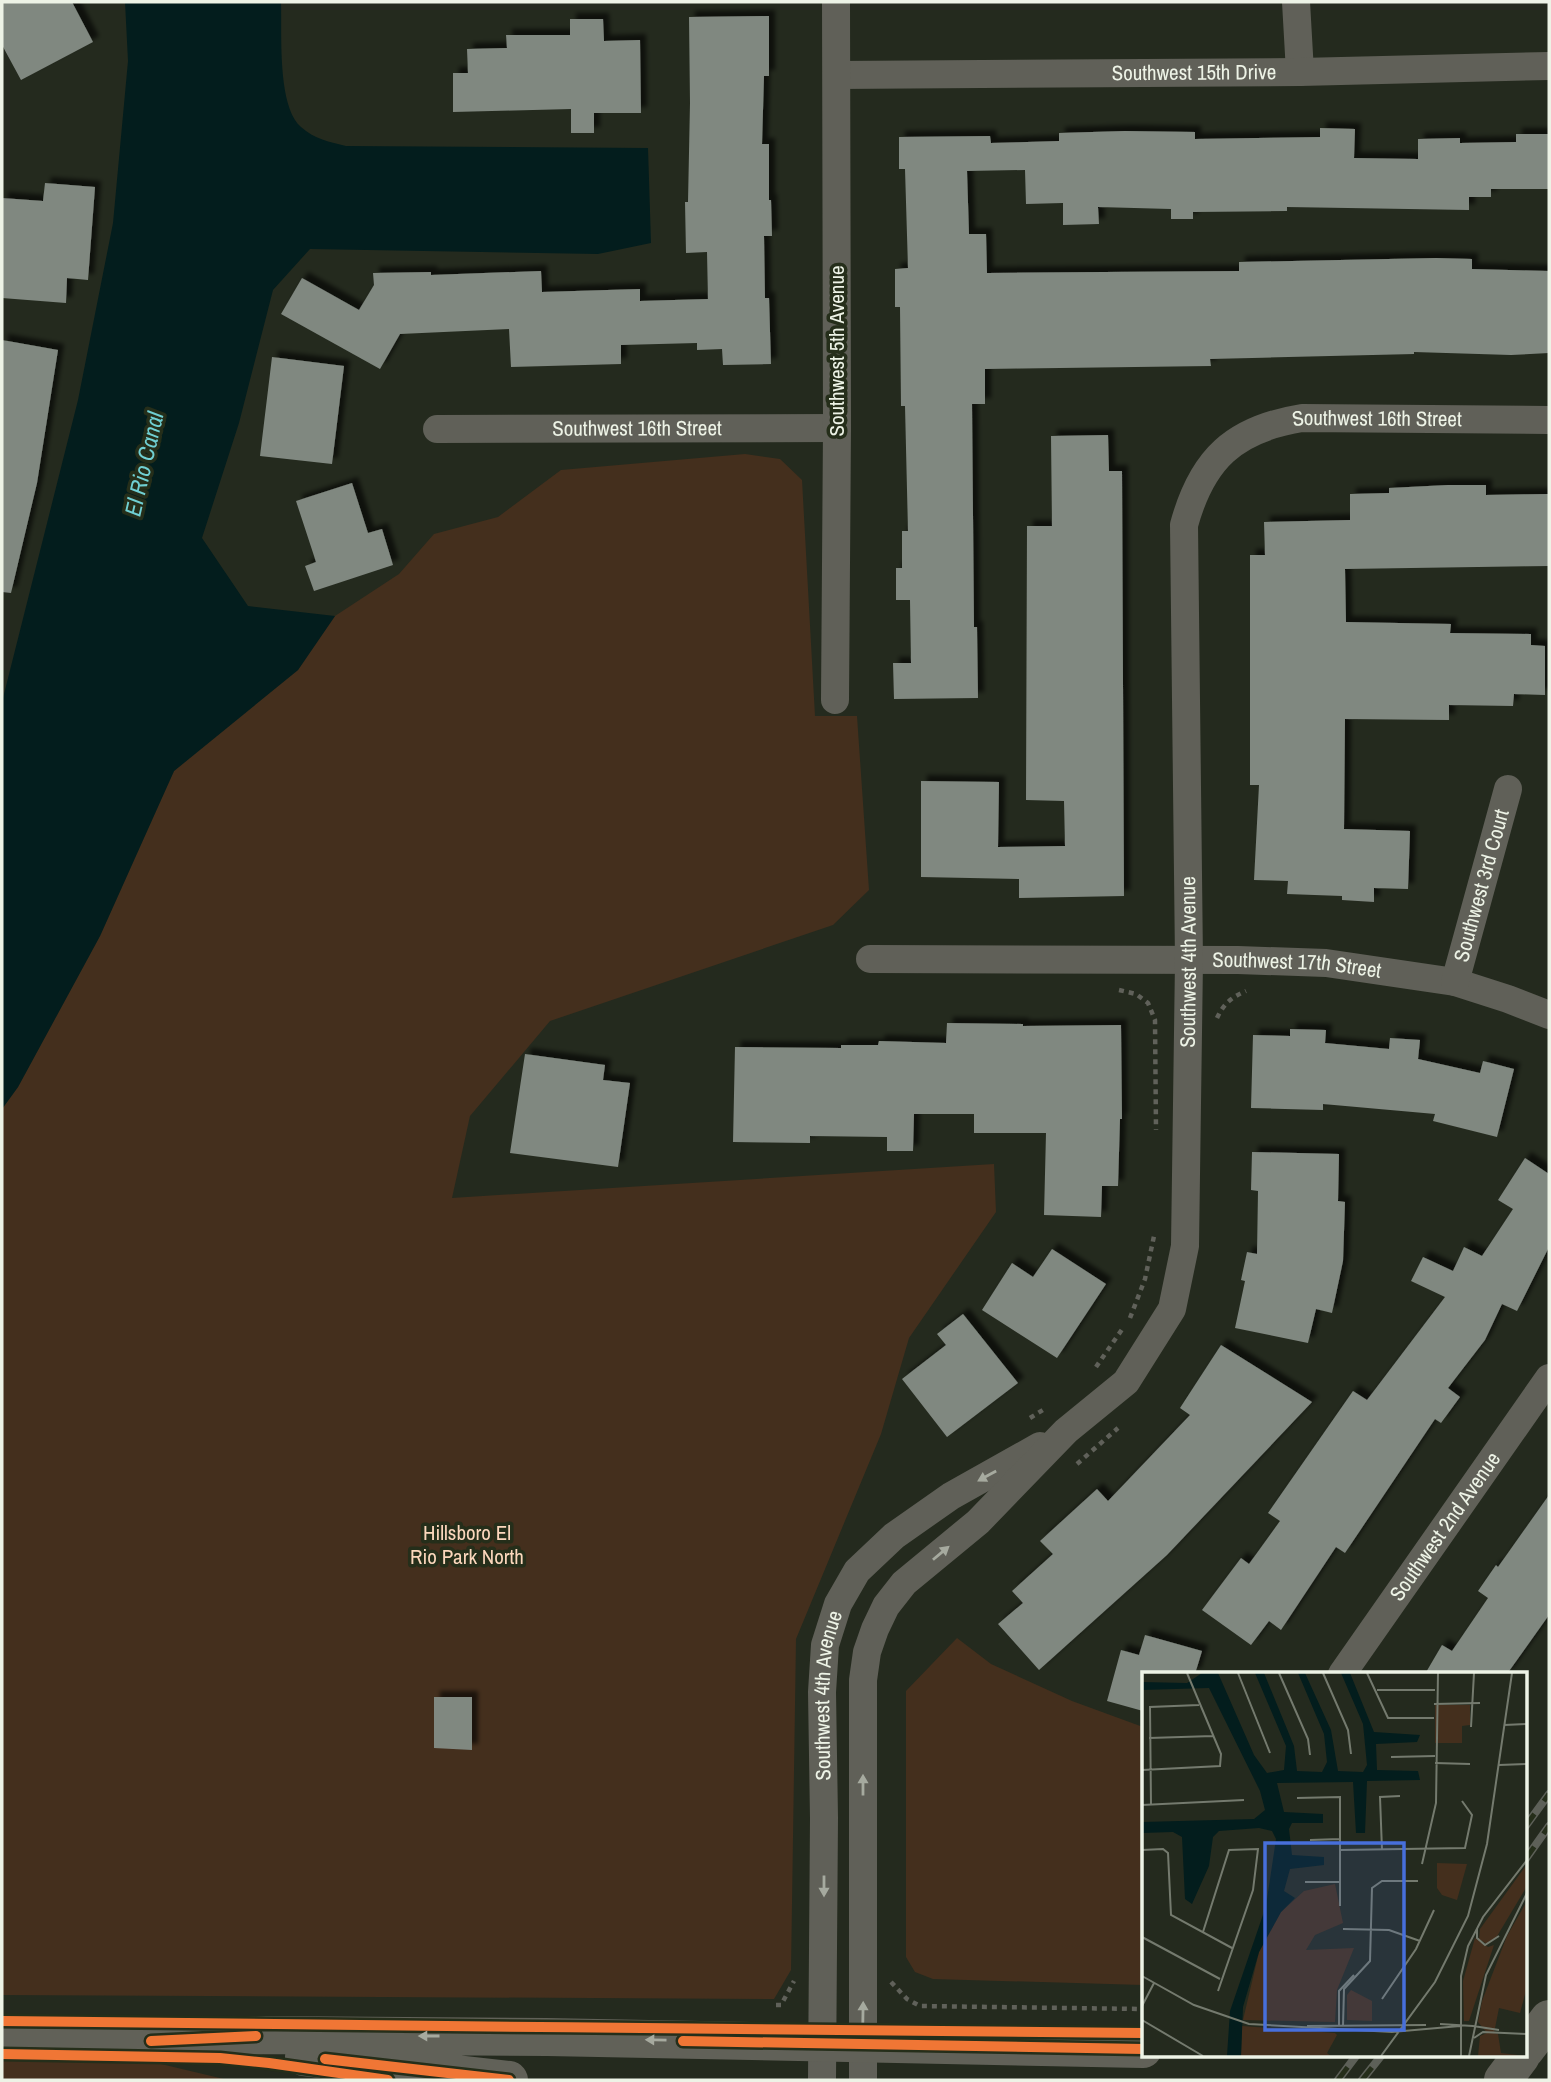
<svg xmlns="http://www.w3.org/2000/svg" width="1551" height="2082" viewBox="0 0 1551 2082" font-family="'Archivo Narrow',sans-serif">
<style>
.green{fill:#442f1d}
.water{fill:#031d1d}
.building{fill:#808880;filter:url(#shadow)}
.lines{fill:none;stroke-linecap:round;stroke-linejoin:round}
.path{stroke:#60615a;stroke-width:4.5;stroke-dasharray:5 5;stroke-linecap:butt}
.street{stroke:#606058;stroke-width:28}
.secondary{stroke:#616158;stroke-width:38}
.rail-casing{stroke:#5d6058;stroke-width:8}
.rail{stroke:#252e1a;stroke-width:5;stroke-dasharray:16;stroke-linecap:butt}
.cycleway-casing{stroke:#252e1a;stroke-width:15}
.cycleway{stroke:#f07635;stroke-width:10}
.oneway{fill:#a6aa9f}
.oneway2{fill:#a7aa9f}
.labels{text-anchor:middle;stroke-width:7;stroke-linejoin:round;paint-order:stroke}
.street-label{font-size:21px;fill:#edf3e6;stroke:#252e1a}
.park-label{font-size:21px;fill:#fbd7bc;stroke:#252e1a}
.water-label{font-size:23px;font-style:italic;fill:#70d0d3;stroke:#252e1a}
.inset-road{fill:none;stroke:#747a6e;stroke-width:2}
.view{fill:#476fdb;fill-opacity:0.15;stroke:#476fdb;stroke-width:3.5}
.inset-edge{fill:none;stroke:#edf3e6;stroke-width:3.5}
</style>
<defs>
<filter id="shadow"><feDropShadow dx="6" dy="-6" stdDeviation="2" flood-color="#0009"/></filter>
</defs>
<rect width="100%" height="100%" fill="#242a1e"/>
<path class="green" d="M745,454L780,459L802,480L815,716H857L869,890L833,925L550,1021L470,1116L452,1198L994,1164L996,1212L909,1338L881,1434L796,1639L791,1970L774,1999L2,1995V1109L18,1087L100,936L174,771L298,670L335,616L399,574L434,534L498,517L561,470Z
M957,1638L991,1664L1072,1701L1143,1727V1985L933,1979L915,1972L906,1957V1691Z
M2,2058L161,2064L228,2080H2Z"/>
<path class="water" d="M125,2H281C282,33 277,106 301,127C314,139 330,142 346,146L648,148L651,243L598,254L310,249L273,290L239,423L202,538L248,606L335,616L298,670L174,771L100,936L18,1087L2,1109V702L78,400L113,223L128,61Z"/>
<path class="building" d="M2,2H72L93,42L21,80L2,45Z
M769,16V76H764L762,144H769V200H771L772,236H764L765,298H769L771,364L723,365L722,349L697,350V343L621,345V364L511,367L509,329L400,334L380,369L281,314L302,278L359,310L374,285L373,273L431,272V275L541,271L542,292L640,289V301L708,299L707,252L686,253L685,202H688L690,103L689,17Z
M570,19H603L604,41L640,40L641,113H594V133H571V109L453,112V73H468L467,49L507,48L506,35H570Z
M1320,128L1355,129L1354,158L1418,159V139L1460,138V143L1516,142V134H1549V189H1491V197H1469V210L1287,207V211L1193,212V219H1171V209L1098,207L1099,224L1063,225V203L1026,204L1025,170L967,171L969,234H986L987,273L1239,271V262L1436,258L1472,259V269L1549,271V353L1511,355L1414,352V354L1210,359L1211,366L985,369V404H972L974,627H977L978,698L894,699L893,663H911L910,600H896V568H902V531H908L905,406H901L900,307H895V269L908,268L905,169H899V137L990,136L991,143L1059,141V133L1125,131L1195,132V139L1320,137Z
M45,183L95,187L88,280L67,278L66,303L2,298V198L43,201Z
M2,340L58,350L37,483L11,593L2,592Z
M272,357L344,366L332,464L260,456Z
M1108,435L1109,471H1122L1124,896L1019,898V879L921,877V781L999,782L998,847L1065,846L1064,801L1026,800L1027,526H1052L1051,436Z
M352,483L368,533L382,529L393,565L314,591L305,566L316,562L296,501Z
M1448,485H1486V495L1549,494V566L1345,569L1346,622L1451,624L1450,633L1531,634V645L1545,646V695L1514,694L1513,706L1449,705V720L1345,719L1344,829L1410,831L1408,889L1374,888V902L1342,900V896L1287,894L1288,881L1254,880L1259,785H1250V555H1265L1264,522L1350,520V494L1389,493V488Z
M947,1023L1023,1024V1026L1121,1025L1122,1119H1120L1118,1186H1102L1101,1217L1044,1215L1046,1133H974V1114H914L913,1151H887V1137L810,1136V1143L733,1142L735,1047L841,1048V1045H878L879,1041L946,1043Z
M1290,1029L1326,1030L1325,1043L1389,1049L1390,1038L1420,1040L1418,1059L1480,1073L1483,1061L1514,1069L1497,1137L1433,1121L1435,1114L1323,1104V1110L1251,1108L1253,1035L1290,1036Z
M525,1054L605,1065L603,1080L630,1083L618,1167L510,1153Z
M1252,1152L1339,1154L1338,1201L1345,1202L1343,1261L1332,1313L1316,1309L1308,1343L1235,1328L1245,1281L1241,1280L1247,1252L1257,1254L1258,1191L1251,1190Z
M1525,1158L1549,1174V1247L1517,1311L1502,1304L1485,1340L1448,1388L1460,1397L1441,1423L1435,1419L1345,1553L1336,1547L1281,1630L1269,1621L1251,1645L1202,1610L1241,1558L1249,1564L1280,1521L1268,1513L1353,1391L1367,1400L1445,1297L1411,1281L1423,1257L1453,1271L1464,1247L1482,1256L1513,1209L1498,1200Z
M1052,1249L1106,1284L1057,1358L982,1310L1012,1263L1033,1277Z
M963,1314L1018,1383L947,1437L902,1379L946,1345L937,1334Z
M1221,1345L1312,1402L1167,1555L1039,1670L998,1624L1023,1603L1012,1591L1053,1554L1040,1541L1097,1489L1108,1501L1190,1415L1180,1408Z
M1549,1495V1615L1507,1674H1425L1442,1645L1452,1651L1488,1598L1478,1591L1496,1565L1498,1567Z
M1145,1635L1202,1651L1195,1674H1143V1711L1107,1701L1121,1650L1139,1655Z
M434,1697H472V1750L434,1748Z"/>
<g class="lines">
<path class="path" d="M1119,990L1136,994L1148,1003L1155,1020L1156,1130
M1217,1018C1224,1003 1232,997 1246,991
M1130,1318L1145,1279L1154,1236
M1096,1367L1123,1328
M1030,1418L1046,1408
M1077,1464L1118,1428
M891,1982L907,1999L920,2006L1143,2009
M776,2005H781L794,1981"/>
<g class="street">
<path d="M1296,2L1300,72"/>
<path id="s1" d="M837,75L1300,72L1549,66"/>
<path id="s2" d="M437,429L837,428"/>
<path d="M835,700L837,428L836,2"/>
<path id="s3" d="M870,959L1238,960L1326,963L1455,982L1508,999L1549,1015"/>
<path id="s4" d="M1455,982L1508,789"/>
<path id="s5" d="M1342,1674L1549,1378"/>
<path id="s6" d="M822,2080L824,1818L822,1692L825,1645L838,1604L857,1571L894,1536L951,1496L1040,1446"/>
<path id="s7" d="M863,2080V1680L867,1652L875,1629L886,1606L904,1583L978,1522L1066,1431L1126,1382L1172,1309L1185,1246L1189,961L1184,525C1202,459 1234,429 1302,418L1549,420"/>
</g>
<path class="secondary" d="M2,2036L174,2044
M151,2041L267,2035L547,2037L1143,2049
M1525,2050L1549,2019
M304,2057L509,2080
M1503,2080L1521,2056"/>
<g class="rail-casing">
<path id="rail" d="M1525,1827L1549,1794
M1525,1860L1549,1826
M1338,2080L1356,2056
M1362,2080L1381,2056"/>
</g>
<use href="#rail" class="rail"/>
<g class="cycleway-casing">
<path id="cycleway" d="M2,2021C382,2028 763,2027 1143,2033
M151,2041L256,2036
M683,2041L1143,2049
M2,2054L220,2058L269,2063L388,2080
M325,2059L509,2080"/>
</g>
<use href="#cycleway" class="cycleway"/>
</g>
<defs><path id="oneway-solid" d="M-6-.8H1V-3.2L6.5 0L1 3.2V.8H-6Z" transform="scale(1.75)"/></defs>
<g class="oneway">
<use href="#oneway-solid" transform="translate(987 1476) rotate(151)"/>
<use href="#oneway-solid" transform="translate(941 1553) rotate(-40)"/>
<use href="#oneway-solid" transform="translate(863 1785) rotate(-90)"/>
<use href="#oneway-solid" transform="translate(824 1886) rotate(90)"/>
<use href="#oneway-solid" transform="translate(863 2012) rotate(-89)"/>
</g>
<g class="oneway2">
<use href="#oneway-solid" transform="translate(429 2036) rotate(-180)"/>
<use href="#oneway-solid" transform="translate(656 2040) rotate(-179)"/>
</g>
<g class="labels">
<g class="street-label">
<text dy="7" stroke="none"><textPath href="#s1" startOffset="357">Southwest 15th Drive</textPath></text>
<text transform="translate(837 351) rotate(-90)" y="7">Southwest 5th Avenue</text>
<text dy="7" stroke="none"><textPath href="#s7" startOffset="1925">Southwest 16th Street</textPath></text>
<text dy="7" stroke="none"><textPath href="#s2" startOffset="200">Southwest 16th Street</textPath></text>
<text dy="7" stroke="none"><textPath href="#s4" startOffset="100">Southwest 3rd Court</textPath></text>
<text dy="7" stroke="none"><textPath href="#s7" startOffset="1242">Southwest 4th Avenue</textPath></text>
<text dy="7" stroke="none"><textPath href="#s3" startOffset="427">Southwest 17th Street</textPath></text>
<text dy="7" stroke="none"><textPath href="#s5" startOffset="180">Southwest 2nd Avenue</textPath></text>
<text dy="7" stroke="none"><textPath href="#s6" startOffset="385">Southwest 4th Avenue</textPath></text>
</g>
<g class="park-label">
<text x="467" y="1540">Hillsboro El<tspan x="467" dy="24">Rio Park North</tspan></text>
</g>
<g class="water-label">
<text transform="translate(144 464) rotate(-77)" y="8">El Rio Canal</text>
</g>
</g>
<g transform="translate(1142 1672)">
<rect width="385" height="385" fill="#242a1e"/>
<path d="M293,33H328V53L320,54V71H293ZM295,191L325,192L315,228L300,223L295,216ZM385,192V214L354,266L345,272L337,267L338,257ZM193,212L201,251L173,263L164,278L212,276L195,318L193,350L101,348L117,280L139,240L162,219ZM385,229V315L378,341L357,336L352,361L356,362L359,381L385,384H336L338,364L345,361L336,350L340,329L365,264ZM333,266L346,275L352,273L327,349H322L321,309ZM209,318L230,329V349L205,348V323ZM100,354L193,361L195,363L185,381L189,384H99Z" fill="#442f1d"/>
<path d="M60,1H76L112,83L125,101L142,98L144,74L113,1H122L152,74L155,99L180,100L185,90L182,62L156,1H163L189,58L196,99L221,100L225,93L221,52L199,1H208L232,60L278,63L275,70L234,72L235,98L276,99L278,108L225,109L223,161H214L211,110L135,111L142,140L181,142V151H150L147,157L150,183L182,185V193L148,197L142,219L153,226L139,240L117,280L101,335L99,384H85L88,339L124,234L134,167L130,159L117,156L77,159L71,165L67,194L50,232L43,227L40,165L31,160L0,161V150L112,147L123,138L118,119L67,16L0,18V10L45,11Z" fill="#031d1d"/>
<path class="inset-road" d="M96,1L128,81M137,1L166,67L168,83M181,1L206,58L209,82M225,1L246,46H292M235,18H293M292,32L338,31M362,53L385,52M329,55L332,1M7,66L71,64M249,85L293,84M293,91L328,92M357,93L385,92M0,98L78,94L79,82L45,1M155,126L198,125V234M0,133L102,128M9,133L8,35L57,33M168,168L198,167M0,178L21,177L26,181L29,243L90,276M198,178L323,176L330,143L320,129M240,178L238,125L258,124M280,192L294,131L296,1M163,210H198M201,257L247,258L278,269M335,257V266L343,273L357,264M61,260L87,178L116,177L111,218L76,319M0,265L78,307M0,304L52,333L107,352L250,360L318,354M240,327L274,277L292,238M0,334L12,311M0,348L61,384M298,352L331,354M165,354L284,353M197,354V319L212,303M201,354L202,317L228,289L230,216L240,209H276M331,354L357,358M332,366L341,360L385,362M239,384L293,310L326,244L345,172L370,1M319,384V304L326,274L341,245L385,188M327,384L344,303L385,221"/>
<path class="view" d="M123,171H262V358H123Z"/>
<rect width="385" height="385" class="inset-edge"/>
</g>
<rect width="1551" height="2082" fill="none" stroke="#edf3e6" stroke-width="7"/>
</svg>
